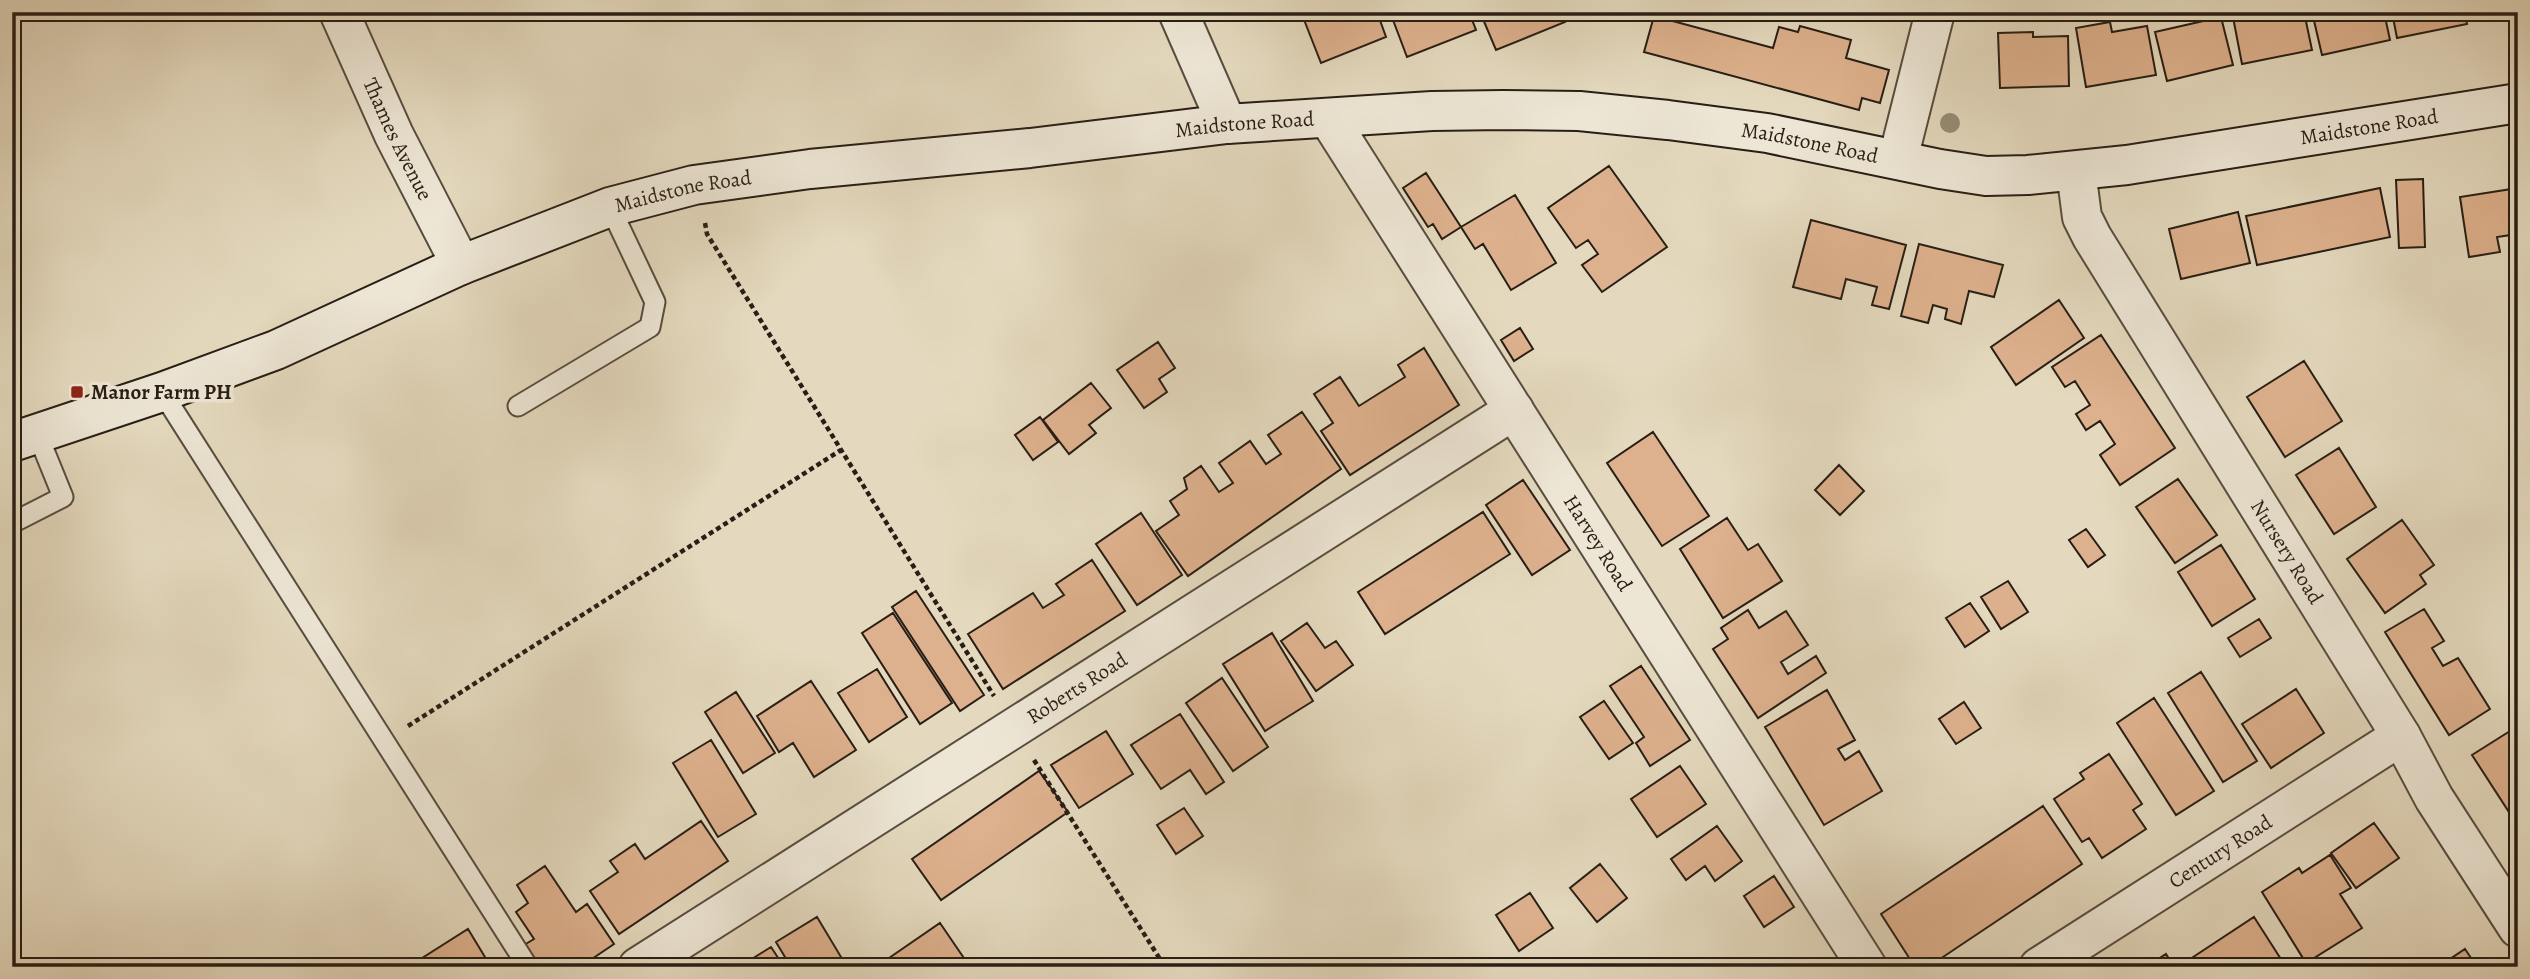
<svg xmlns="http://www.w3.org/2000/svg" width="2530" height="979" viewBox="0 0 2530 979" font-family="Alegreya,serif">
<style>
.building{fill:#ddb18d;stroke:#281e15;stroke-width:2}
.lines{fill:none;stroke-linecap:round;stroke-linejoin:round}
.lane-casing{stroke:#574d3f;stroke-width:23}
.street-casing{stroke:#574d3f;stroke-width:42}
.secondary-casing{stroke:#281e15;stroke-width:42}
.path{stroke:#281e15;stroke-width:4.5;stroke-dasharray:5 3.5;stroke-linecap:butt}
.lane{stroke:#ede6d5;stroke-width:19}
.street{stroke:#ede6d5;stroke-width:38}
.secondary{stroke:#ede6d5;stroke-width:38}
.tree{fill:#958d75}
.poi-dot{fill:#8f2418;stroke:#ede6d5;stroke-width:2.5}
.labels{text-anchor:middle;stroke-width:7;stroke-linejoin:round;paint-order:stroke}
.street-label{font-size:21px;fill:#281e15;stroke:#ede6d5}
.poi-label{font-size:21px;font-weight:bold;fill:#281e15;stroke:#ede6d5;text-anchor:start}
</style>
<rect width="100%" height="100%" fill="#e4d9be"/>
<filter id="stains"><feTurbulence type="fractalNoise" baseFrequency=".00286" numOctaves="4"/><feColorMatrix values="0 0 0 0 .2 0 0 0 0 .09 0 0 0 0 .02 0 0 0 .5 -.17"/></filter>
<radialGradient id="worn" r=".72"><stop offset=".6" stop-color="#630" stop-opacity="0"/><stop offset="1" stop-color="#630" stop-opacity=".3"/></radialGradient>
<path class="building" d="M1301,12H1377L1386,37L1321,63Z
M1390,12H1469L1476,30L1407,57Z
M1480,12H1561L1565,22L1496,50Z
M2232,12H2304L2312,50L2242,64Z
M2312,12H2384L2390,40L2322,55Z
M2392,12H2465L2467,24L2397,38Z
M2478,12H2501L2479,18Z
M1654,16L1773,48L1779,27L1798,32L1800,26L1851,40L1846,58L1889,70L1880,103L1862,98L1859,110L1644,52Z
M2221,17L2233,65L2167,81L2155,32Z
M2110,22L2112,32L2147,26L2156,75L2086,87L2076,28Z
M2033,32V37L2068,36L2069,86L2000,88L1998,33Z
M1609,166L1667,247L1602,292L1582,265L1598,254L1588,240L1576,248L1548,208Z
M1426,173L1461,227L1442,239L1433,224L1428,227L1403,188Z
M2423,179L2425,247L2399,248L2396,180Z
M2380,188L2390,237L2257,265L2246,216Z
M2518,188V255H2514L2511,235L2497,237L2500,252L2469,257L2460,197Z
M1515,195L1556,263L1511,290L1483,244L1475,249L1461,227Z
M2238,212L2250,263L2181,279L2169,229Z
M1811,220L1906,245L1889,309L1872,305L1877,287L1846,279L1841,299L1793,287Z
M1919,244L2003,265L1994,297L1969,291L1961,324L1945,319L1947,309L1933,305L1928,323L1901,316Z
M2059,300L2084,338L2016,385L1991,347Z
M1520,328L1533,349L1514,361L1501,340Z
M2101,335L2175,448L2120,485L2100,455L2115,444L2100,421L2086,430L2076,414L2090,405L2075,381L2065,387L2052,367Z
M1158,342L1175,368L1159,379L1167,392L1144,408L1117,370Z
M1424,348L1459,405L1350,475L1321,431L1333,423L1314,394L1340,377L1359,406L1405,377L1398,365Z
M2304,361L2342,421L2285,457L2247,397Z
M1091,383L1111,408L1089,425L1096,433L1069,454L1043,420Z
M1302,412L1341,469L1188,576L1156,531L1179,515L1170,501L1187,489L1184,478L1201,466L1219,492L1233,483L1219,463L1250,441L1266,464L1281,454L1268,435Z
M1040,417L1058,442L1033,460L1015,435Z
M1653,432L1709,516L1662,546L1607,463Z
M2339,448L2376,507L2334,534L2296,475Z
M1839,465L1864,491L1840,515L1815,490Z
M2178,479L2217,535L2175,563L2136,507Z
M1523,480L1570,550L1532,575L1486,505Z
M1483,512L1510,554L1385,634L1358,592Z
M1141,513L1182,575L1137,605L1096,544Z
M1727,518L1748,550L1758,544L1782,581L1723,618L1680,549Z
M2402,520L2434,565L2420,575L2426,584L2385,613L2347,559Z
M2086,529L2105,555L2088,567L2069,540Z
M2221,545L2255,599L2212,626L2178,572Z
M1092,560L1125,611L1003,689L968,634L1033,593L1043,608L1064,595L1056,584Z
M2008,581L2028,612L2001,629L1981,597Z
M916,591L984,695L960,711L892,607Z
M1970,603L1989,631L1965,647L1946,618Z
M2424,609L2444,641L2432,648L2443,666L2458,658L2490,709L2449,735L2385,632Z
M1748,610L1759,628L1786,611L1808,645L1781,662L1788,674L1816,656L1826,673L1758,718L1713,649L1728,639L1721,628Z
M893,613L952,703L920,724L862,633Z
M2259,619L2271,638L2240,657L2228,638Z
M1307,623L1325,648L1336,641L1353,665L1316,691L1281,641Z
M1272,633L1313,701L1265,731L1223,664Z
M1641,666L1690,740L1650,766L1636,743L1644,737L1610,686Z
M877,669L907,717L869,742L838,693Z
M2201,672L2257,761L2223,782L2168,693Z
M1222,678L1268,747L1233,771L1186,703Z
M811,681L856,750L814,777L793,743L779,752L757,716Z
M2296,689L2324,733L2271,768L2242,724Z
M1827,690L1855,740L1838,749L1845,760L1859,751L1882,791L1824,825L1765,727Z
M736,692L775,753L743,773L705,712Z
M2154,698L2214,791L2176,815L2117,723Z
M1604,701L1633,743L1609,759L1580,717Z
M1964,702L1981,728L1956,744L1939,719Z
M1180,714L1224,782L1206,794L1190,770L1161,789L1131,745Z
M2518,726V826L2472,755Z
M1106,731L1133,774L1079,808L1051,765Z
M711,740L756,814L718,837L673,763Z
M2109,754L2142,804L2133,810L2146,829L2102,858L2089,838L2082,842L2054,799L2084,779L2080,773Z
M1680,766L1706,804L1657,837L1631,799Z
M1039,771L1068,812L941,900L912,859Z
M2043,806L2082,864L1928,967H1915L1881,914Z
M1184,808L1203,836L1176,854L1157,825Z
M701,821L728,861L619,934L590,891L618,872L610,861L635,844L645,859Z
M2374,823L2399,858L2356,888L2331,853Z
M1717,826L1742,861L1715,881L1705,866L1686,880L1671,859Z
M2330,855L2351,888L2340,894L2362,928L2306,963L2262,892L2299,868L2302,873Z
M1600,864L1627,898L1597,922L1570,888Z
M545,866L576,912L587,904L614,944L580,967H538L524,945L534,939L516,912L528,903L517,885Z
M1774,876L1794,907L1764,927L1744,896Z
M1530,893L1553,928L1519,951L1496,915Z
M817,917L847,967H791L776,942Z
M2254,917L2286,967H2182L2181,965Z
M940,923L970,967H876Z
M468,929L491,967H408Z
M771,947L784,967H739Z
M2465,949L2477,967H2438Z
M2166,954L2174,967H2146Z"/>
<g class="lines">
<g class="lane-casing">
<path id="lane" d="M162,392L528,967
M518,406L650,327L655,302L610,207
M12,523L63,497L37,433"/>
</g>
<g class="street-casing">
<g id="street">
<path id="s1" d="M339,12L394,135L461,265"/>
<path d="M1178,12L1227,124"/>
<path id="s2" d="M1329,119L1867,967"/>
<path d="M1898,159L1935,12"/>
<path id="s3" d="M2076,171L2082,217L2092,237L2401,736L2434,798L2518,928"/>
<path id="s4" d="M638,967L1514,410"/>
<path id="s5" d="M2039,967L2401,736"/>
</g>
</g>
<g class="secondary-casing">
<g id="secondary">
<path id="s6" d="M12,442L162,392L276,350L461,265L610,207L694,185L810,169L1030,148L1227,124L1432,111L1503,110L1579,111L1668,120L1767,133L1940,169L1986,176L2028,175L2127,165L2518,103"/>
</g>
</g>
<path class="path" d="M705,223L707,234L994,696
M408,726L841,450
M1034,760L1165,967"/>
<use href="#lane" class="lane"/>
<use href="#street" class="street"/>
<use href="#secondary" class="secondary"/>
</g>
<circle class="tree" cx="1950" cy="123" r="10"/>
<rect class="poi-dot" x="70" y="385" width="14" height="14" rx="3.5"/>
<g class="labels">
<g class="street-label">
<text dy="7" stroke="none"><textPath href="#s6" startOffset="1284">Maidstone Road</textPath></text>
<text dy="7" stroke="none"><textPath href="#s6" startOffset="2418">Maidstone Road</textPath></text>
<text dy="7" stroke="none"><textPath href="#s1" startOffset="140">Thames Avenue</textPath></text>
<text dy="7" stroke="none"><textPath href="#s6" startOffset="1852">Maidstone Road</textPath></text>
<text dy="7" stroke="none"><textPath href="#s6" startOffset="718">Maidstone Road</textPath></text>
<text dy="7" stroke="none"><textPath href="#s2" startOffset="502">Harvey Road</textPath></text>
<text dy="7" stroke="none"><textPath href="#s3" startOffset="439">Nursery Road</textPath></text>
<text dy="7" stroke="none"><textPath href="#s4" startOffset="520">Roberts Road</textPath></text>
<text dy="7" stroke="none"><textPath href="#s5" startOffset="215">Century Road</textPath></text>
</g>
<g class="poi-label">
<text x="91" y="399">Manor Farm PH</text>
</g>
</g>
<rect width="2530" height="979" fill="none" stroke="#e4d9be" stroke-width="42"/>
<rect x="14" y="14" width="2502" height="951" fill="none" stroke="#281e15" stroke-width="3.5"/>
<rect x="21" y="21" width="2488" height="937" fill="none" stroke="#281e15" stroke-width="2"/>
<rect width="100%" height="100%" filter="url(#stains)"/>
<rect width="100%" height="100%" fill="url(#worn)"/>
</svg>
